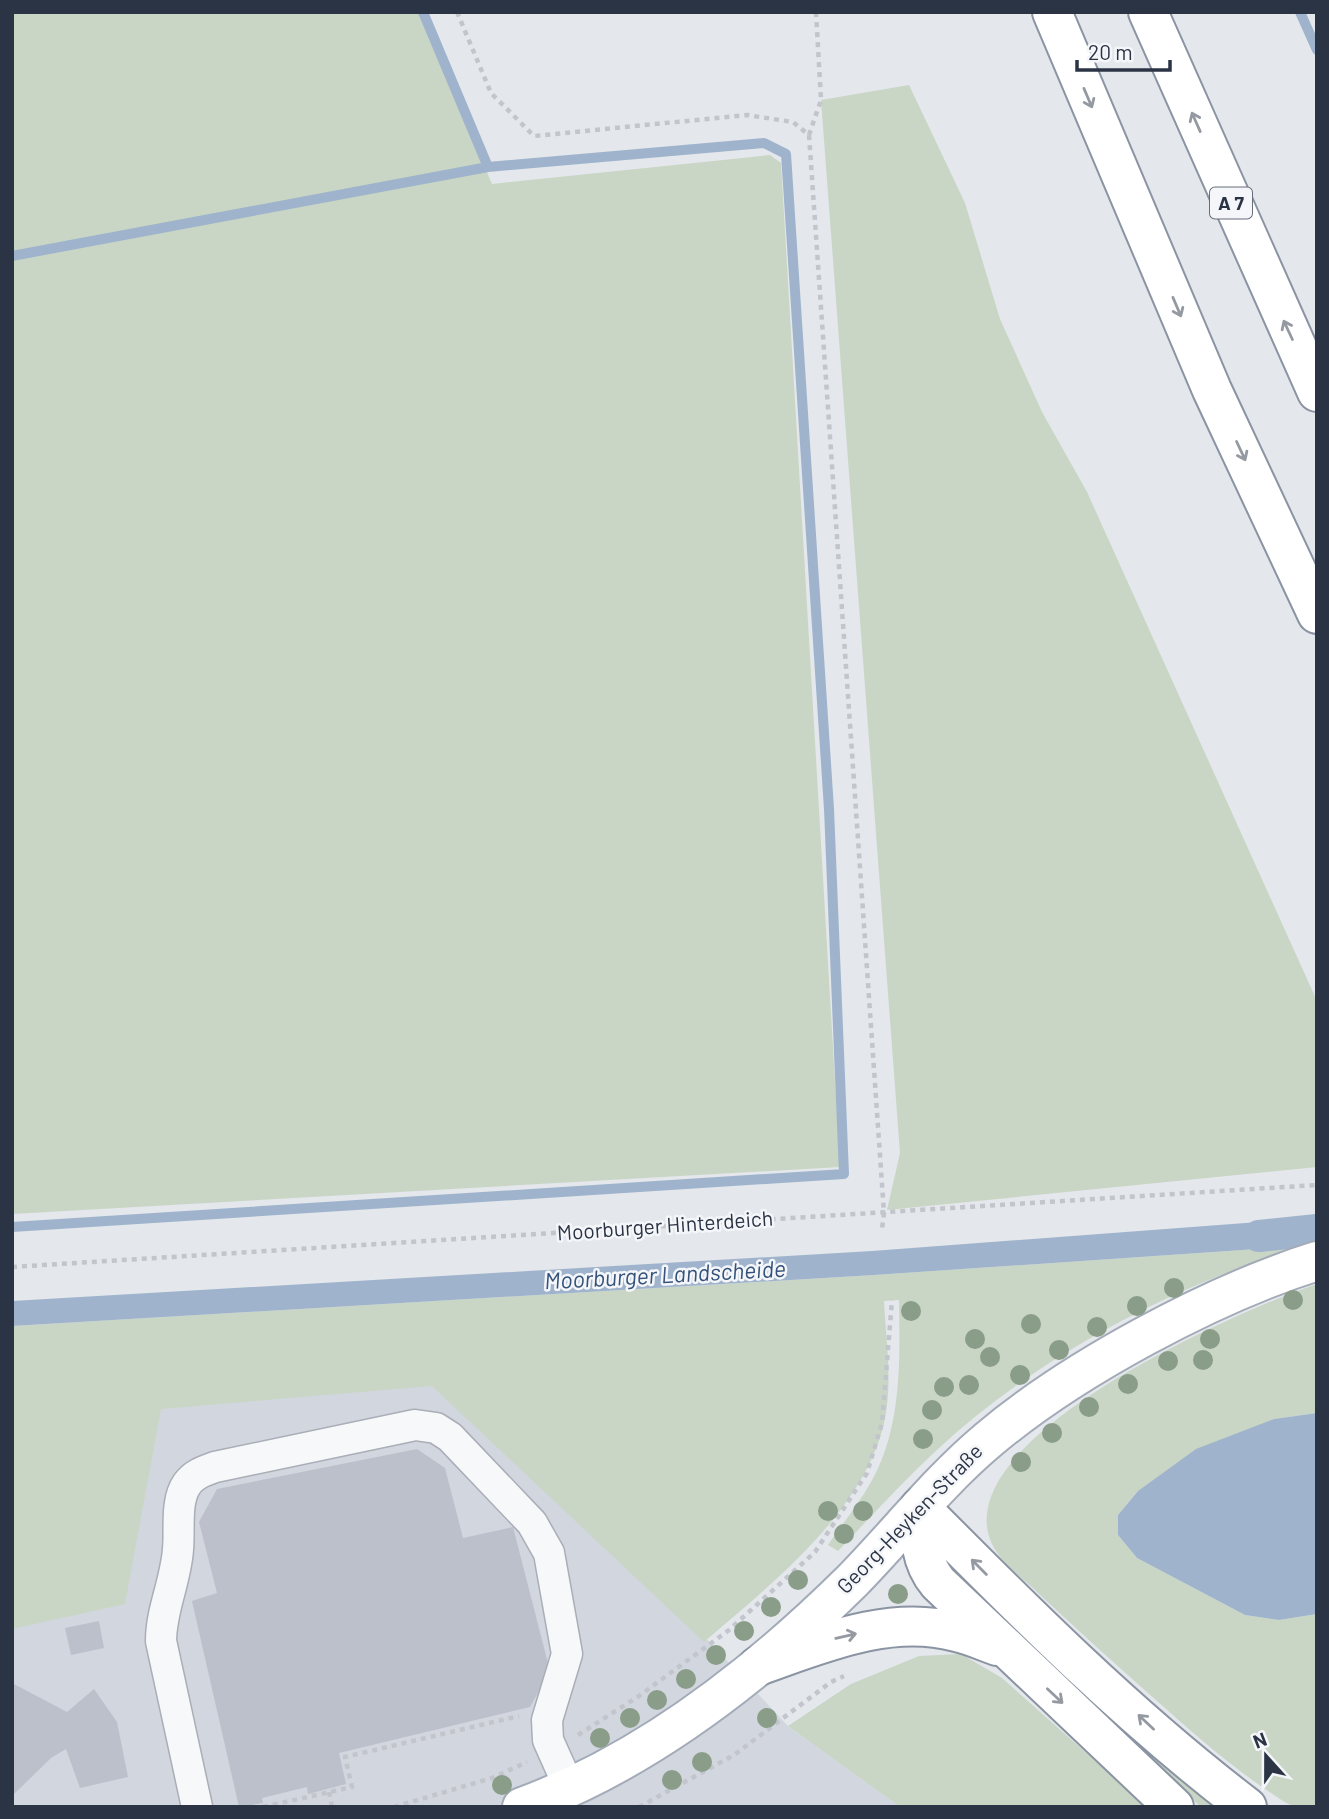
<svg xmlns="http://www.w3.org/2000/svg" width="1329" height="1819" viewBox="0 0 1329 1819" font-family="Barlow,sans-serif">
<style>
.built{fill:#d2d6de}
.green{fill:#c9d6c5}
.water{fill:#9fb4cc}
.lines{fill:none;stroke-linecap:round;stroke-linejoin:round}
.stream{stroke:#9fb4cc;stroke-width:10}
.canal{stroke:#9fb4cc;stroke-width:32}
.building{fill:#bbc0ca}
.minor-casing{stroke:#a9aeb7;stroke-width:33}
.major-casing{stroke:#a3abb8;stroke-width:42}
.highway-casing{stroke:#8b94a3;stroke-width:42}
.path{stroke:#c2c5cb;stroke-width:4.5;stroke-dasharray:5 5;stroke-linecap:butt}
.minor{stroke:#f7f8fa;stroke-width:30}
.major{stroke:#fff;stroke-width:38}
.highway{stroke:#fff;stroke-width:38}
.tree{fill:#899d89}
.oneway{stroke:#959aa2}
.labels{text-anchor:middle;stroke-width:5;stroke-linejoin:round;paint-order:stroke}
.shield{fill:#f4f6f9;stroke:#676e7b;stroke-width:2}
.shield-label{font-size:19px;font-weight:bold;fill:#2b3445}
.street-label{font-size:21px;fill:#2b3445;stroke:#f4f6f9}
.water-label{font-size:23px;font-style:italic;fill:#34527a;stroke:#f4f6f9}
</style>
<rect width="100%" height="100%" fill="#e4e7ec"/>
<path class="built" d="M423,1336L788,1726L900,1807H12V1372Z"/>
<path class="green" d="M12,12H419L492,184L770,155L781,163L840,1167L12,1214Z
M909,85L965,203L1000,319L1042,412L1087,492L1317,1001V1167L887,1210L900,1153L821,100Z
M1302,1246C1170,1288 1041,1354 938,1449C903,1481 871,1517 838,1551L828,1545C842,1524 859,1504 871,1482C902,1428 900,1360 899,1300L884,1301C886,1341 893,1384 884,1423C863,1513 770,1585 704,1642L432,1386L161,1409L125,1604L12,1629V1326L874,1275Z
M1317,1284V1413L1274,1419L1138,1491L1118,1515V1535L1137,1558L1245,1615L1279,1620L1317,1614V1807C1310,1807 1302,1808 1296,1807C1287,1805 1276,1796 1268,1791C1228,1764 1193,1733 1157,1701C1117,1666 1078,1630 1039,1594C1024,1579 1001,1563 992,1544C943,1439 1242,1309 1317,1284Z
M989,1597L1221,1807H1201L981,1604Z
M961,1654L1002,1678L1147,1807H900L788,1726L851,1684L919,1656Z"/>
<path class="water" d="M1300,1219L1302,1246L874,1275L12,1326V1301L872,1251Z
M1317,1413V1614L1279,1620L1245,1615L1137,1558L1118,1535V1515L1138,1491L1196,1449L1274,1419Z"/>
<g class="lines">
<path class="stream" d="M423,12L488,167
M1300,12L1317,50
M12,256L488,167L764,143L786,154L829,809L844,1174L12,1227"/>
<path class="canal" d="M1259,1236L1317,1230"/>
</g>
<path class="building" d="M417,1449L445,1468L463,1538L513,1527L550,1671L530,1707L339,1753L346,1784L308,1794L307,1787L262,1798L263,1803L239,1807L192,1601L217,1593L199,1522L217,1489Z
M99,1621L104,1648L71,1655L65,1628Z
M12,1683L67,1712L94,1689L117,1722L128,1777L80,1788L66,1749L51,1758L12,1796Z"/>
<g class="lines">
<g class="minor-casing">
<path id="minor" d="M197,1807L161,1641C161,1609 176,1581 178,1549C180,1530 175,1501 187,1484C194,1474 204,1471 215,1467L415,1425L436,1428L450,1437L532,1523L549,1553L567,1654L547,1720L548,1740L569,1787"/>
</g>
<g class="major-casing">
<path id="major" d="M522,1807C646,1762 759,1673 852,1581C898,1534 938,1482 988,1440C1072,1369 1212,1294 1317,1261"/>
</g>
<g class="highway-casing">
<path id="highway" d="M1052,12L1212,390L1317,614
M1148,12L1317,392
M920,1507C1023,1611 1130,1718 1247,1807
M920,1507C920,1535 919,1560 938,1583L1174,1807
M758,1666C821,1644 889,1614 956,1632C970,1635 983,1641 997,1646"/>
</g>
<path class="path" d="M457,12L491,93L534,136L747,115L793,122L809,135L884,1213L882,1229
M809,135L821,100L816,12
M12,1267L1317,1185
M578,1735L639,1696L729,1630L815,1552L867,1473L882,1423L892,1300
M329,1792L332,1807
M263,1807L352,1787L345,1757L519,1716
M394,1807L492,1778L527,1762
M639,1807L734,1755L831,1682L844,1676"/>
<use href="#minor" class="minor"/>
<use href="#major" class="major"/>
<use href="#highway" class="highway"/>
</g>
<g class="tree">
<circle cx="1174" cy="1288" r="10"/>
<circle cx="1293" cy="1300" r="10"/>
<circle cx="1137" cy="1306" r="10"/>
<circle cx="911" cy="1311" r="10"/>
<circle cx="1031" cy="1324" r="10"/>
<circle cx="1097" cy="1327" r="10"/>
<circle cx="975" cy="1339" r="10"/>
<circle cx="1210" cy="1339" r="10"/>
<circle cx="1059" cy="1350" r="10"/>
<circle cx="990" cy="1357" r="10"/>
<circle cx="1203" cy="1360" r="10"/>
<circle cx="1168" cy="1361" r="10"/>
<circle cx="1020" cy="1375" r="10"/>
<circle cx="1128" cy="1384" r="10"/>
<circle cx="969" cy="1385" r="10"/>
<circle cx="944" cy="1387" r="10"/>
<circle cx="1089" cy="1407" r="10"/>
<circle cx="932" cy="1410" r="10"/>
<circle cx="1052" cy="1433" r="10"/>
<circle cx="923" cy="1439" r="10"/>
<circle cx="1021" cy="1462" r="10"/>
<circle cx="828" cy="1511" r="10"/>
<circle cx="863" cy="1511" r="10"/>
<circle cx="844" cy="1534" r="10"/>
<circle cx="798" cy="1580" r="10"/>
<circle cx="898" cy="1594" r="10"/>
<circle cx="771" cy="1607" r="10"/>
<circle cx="744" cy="1631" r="10"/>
<circle cx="716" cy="1655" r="10"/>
<circle cx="686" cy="1679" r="10"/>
<circle cx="657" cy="1700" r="10"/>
<circle cx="630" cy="1718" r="10"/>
<circle cx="767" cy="1718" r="10"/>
<circle cx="600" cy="1738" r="10"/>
<circle cx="702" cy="1762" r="10"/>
<circle cx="672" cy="1780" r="10"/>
<circle cx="502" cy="1785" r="10"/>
</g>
<defs><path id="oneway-shaft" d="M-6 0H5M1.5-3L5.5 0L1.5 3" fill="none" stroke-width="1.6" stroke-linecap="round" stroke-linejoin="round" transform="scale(1.75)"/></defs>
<g class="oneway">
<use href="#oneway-shaft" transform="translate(1088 98) rotate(67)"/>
<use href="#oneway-shaft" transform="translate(1196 122) rotate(-114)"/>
<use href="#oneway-shaft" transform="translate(1177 307) rotate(67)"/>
<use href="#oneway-shaft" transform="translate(1288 330) rotate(-115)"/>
<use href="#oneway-shaft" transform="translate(1241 451) rotate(65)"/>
<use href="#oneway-shaft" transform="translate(979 1567) rotate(-135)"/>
<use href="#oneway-shaft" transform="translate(846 1636) rotate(-13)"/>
<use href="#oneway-shaft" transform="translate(1055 1696) rotate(43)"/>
<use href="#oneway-shaft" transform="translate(1146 1722) rotate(-137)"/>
</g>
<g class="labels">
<rect class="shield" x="1210" y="187.5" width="42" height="31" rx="5"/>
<g class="shield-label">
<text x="1231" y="210">A 7</text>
</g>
<g class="street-label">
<text transform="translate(665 1226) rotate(-4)" y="7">Moorburger Hinterdeich</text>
<text transform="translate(910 1519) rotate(-46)" y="7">Georg-Heyken-Straße</text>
</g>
<g class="water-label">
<text transform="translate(665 1275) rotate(-3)" y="8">Moorburger Landscheide</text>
</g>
</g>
<rect width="1329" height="1819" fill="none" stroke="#2b3445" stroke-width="28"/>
<g transform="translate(1266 1756) rotate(339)" stroke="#f4f6f9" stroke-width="5" paint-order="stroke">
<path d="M0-5L12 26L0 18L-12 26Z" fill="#2b3445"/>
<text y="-10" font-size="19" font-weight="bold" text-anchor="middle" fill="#2b3445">N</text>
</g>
<path d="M1077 60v10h93v-10" fill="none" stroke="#2b3445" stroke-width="3.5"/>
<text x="1088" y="60" font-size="21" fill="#2b3445" stroke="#f4f6f9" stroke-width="5" paint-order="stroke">20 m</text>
</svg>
